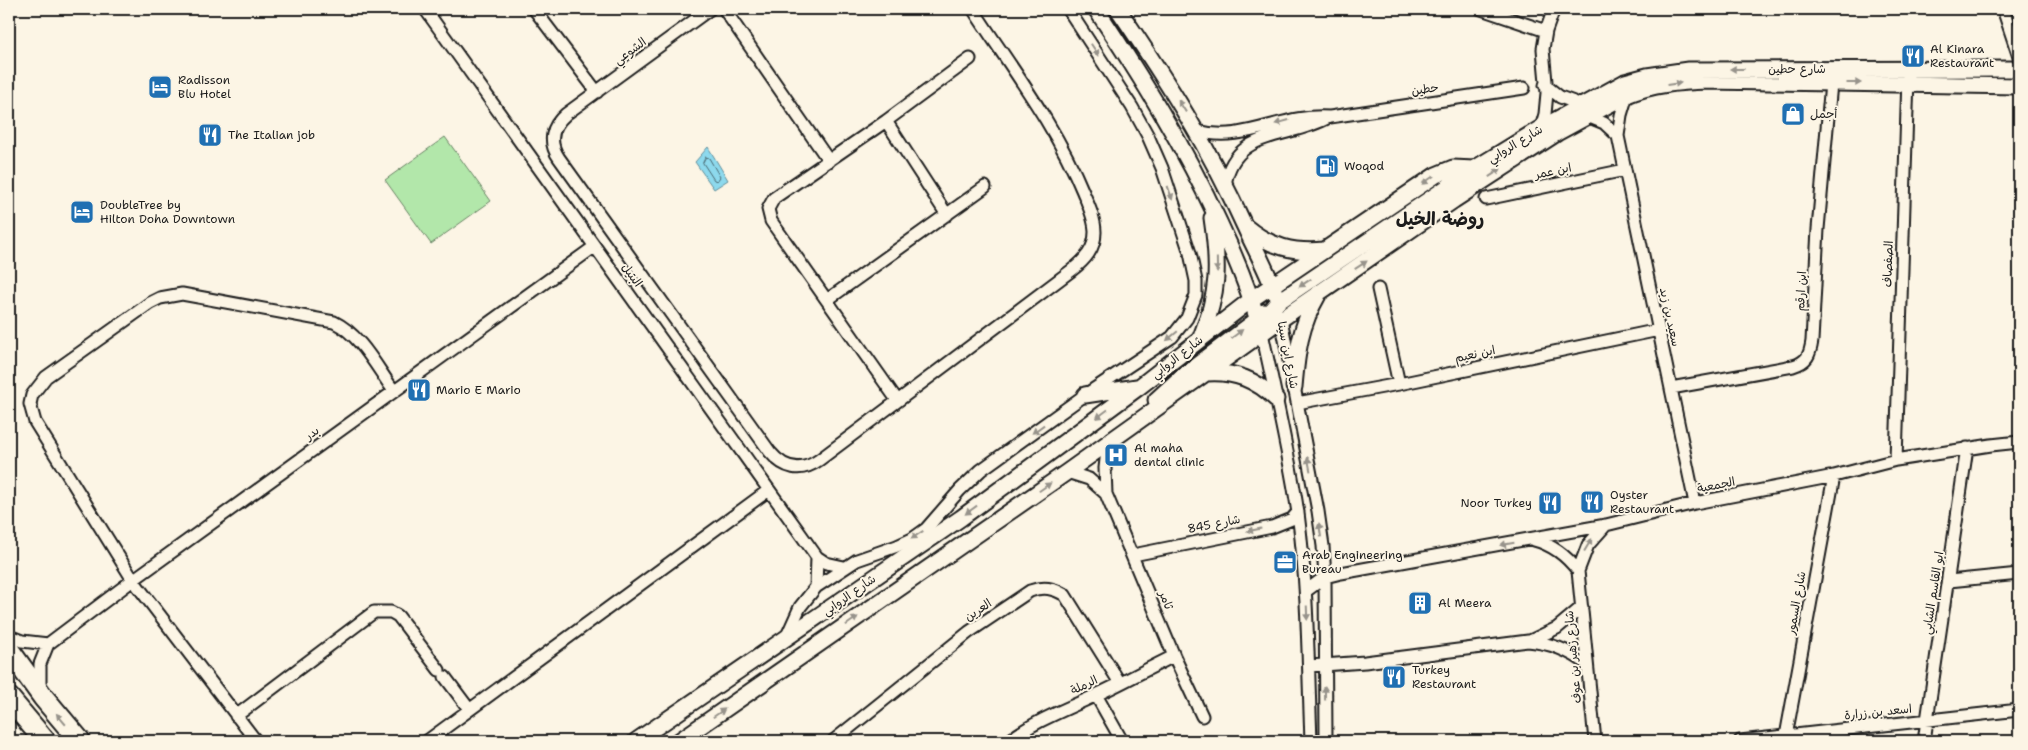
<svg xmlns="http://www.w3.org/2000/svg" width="2028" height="750" viewBox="0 0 2028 750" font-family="'Shantell Sans','Playpen Sans Arabic',sans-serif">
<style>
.green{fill:#b2e7aa;stroke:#678263}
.water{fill:#8dd9ed;stroke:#608d99}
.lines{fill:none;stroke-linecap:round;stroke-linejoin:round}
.shore{stroke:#496870;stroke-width:1}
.street-casing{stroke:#1c1c1c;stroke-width:15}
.secondary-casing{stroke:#1c1c1c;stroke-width:19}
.highway-casing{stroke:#1c1c1c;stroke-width:24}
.street{stroke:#fcf5e5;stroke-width:11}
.secondary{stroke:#fcf5e5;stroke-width:15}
.highway{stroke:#fcf5e5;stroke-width:20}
.oneway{fill:#97938b}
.labels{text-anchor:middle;stroke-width:4;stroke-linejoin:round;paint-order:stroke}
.poi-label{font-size:12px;fill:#1c1c1c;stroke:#fcf5e5;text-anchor:start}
.street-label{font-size:12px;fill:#1c1c1c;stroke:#fcf5e5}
.district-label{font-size:18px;font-weight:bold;fill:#1c1c1c;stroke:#fcf5e5}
</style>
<rect width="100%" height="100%" fill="#fcf5e5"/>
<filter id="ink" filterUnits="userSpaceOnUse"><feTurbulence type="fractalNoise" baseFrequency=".02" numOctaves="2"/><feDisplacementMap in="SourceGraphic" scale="10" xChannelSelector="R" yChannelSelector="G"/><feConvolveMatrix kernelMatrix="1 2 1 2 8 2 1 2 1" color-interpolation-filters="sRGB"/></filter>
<g filter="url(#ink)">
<path class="green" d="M445,137L491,201L431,244L385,180Z"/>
<path class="water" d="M708,147L728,180L714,189L695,162Z"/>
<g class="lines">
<path class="shore" d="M706,157L709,158L720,177L717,181L714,180L703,163Z"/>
<g class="street-casing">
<path id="street" d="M425,9L817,557L826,563L844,567
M534,9L597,92
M710,9L566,114C551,127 548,142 559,158L770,452C784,469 801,473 819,460L1072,270C1085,260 1095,249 1095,232C1095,219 1088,204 1083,192C1056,126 1012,69 973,9
M724,9L829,161
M1481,9L1546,31
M2003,9L2019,57
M1545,85L1560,97L1582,105
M1627,95L1621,115L1618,136L1695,503
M1587,116L1604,123L1618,136
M886,121L947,215
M1541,128L1545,114L1547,93L1543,49L1546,31L1554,9
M1197,131C1246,144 1281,113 1330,117L1524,88
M1225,185C1234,128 1289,140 1329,117
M1486,199L1625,170
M1378,289L1399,384
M827,300L985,187
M1281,319L1318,511L1323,546L1325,577L1326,741
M1262,333C1275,393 1289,453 1298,513C1308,588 1308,665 1311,741
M1671,388L1793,366C1807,362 1810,355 1812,341L1818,229L1831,83
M897,400L771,221L768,209L774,198L886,121L970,59
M1297,403L1399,384L1659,330
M1108,442L1105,468L1106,494L1174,656L1202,716
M1896,460L1908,77
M1067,472L1089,479L1106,494
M1534,540C1553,545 1566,555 1578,571
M1133,555L1272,527L1292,519L1298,512
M1949,581L2019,574
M816,587L817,557
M1306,591L1325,577L1341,573L1606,525L1695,503L1834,476L1896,460L1991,445L2019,442
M9,636L22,641L48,644
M786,638L800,607L816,587L857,560L897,546L912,539L926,529L960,490L981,470L1085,395L1172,337L1187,318L1196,295V281L1190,253L1162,168L1148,136L1132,107L1068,9
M1532,640L1557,628L1582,607
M1309,666L1365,662L1528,641C1551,643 1569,650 1587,664
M445,677L469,709
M40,688V664L48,644L133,580L594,247
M1096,695L1122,741
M236,716L374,612H391L398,616L439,670
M1786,736L1834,476
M256,741L133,580L35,422L30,404L32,395L46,377L150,303L160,298L182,294L334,322C361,335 377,368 394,391
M427,741L769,490
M833,741L969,632L1030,591C1044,586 1053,588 1065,595L1120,683
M1009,741C1034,721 1065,710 1094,696C1121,684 1147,669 1174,656
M1595,741L1578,571L1588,545L1605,526
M1740,741L2019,710
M1924,741L1967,448"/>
</g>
<g class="secondary-casing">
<path id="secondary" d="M1096,9C1142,78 1184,146 1219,222C1236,258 1251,294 1261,332
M1118,9C1167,81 1209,147 1245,227C1255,249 1267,270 1275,293
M1246,227C1270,247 1294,253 1324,250
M1262,333L1266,316L1278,302L1474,169L1541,128L1625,82L1647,76L1688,70L2019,69
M1201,337C1219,292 1219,266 1212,218
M1207,373C1235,371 1256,380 1276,399
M1294,387C1297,352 1300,326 1318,295
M1085,395L1137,387
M1156,400L1180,378L1258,319L1264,312
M636,741L961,518L1139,387L1252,299L1436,175L1453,168L1474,169
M679,741L1067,472L1297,308L1454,200L1557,133L1627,95C1652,84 1680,82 1708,81L2019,86"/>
</g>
<g class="highway-casing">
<path id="highway" d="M9,650L43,697L80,741
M9,698L45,741"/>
</g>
<use href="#street" class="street"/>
<use href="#secondary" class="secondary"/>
<use href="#highway" class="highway"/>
</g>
<defs><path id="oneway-solid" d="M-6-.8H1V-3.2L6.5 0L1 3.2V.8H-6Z" transform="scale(1.25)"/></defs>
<g class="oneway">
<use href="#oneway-solid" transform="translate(1095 50) rotate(57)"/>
<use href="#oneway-solid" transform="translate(1737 69) rotate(180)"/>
<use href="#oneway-solid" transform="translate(1854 83)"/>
<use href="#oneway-solid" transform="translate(1674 84) rotate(-8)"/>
<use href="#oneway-solid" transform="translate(1182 106) rotate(-122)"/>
<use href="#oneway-solid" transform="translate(1282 122) rotate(164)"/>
<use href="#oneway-solid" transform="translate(1495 173) rotate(-34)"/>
<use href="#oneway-solid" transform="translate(1428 180) rotate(145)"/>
<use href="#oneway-solid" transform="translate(1170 193) rotate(71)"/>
<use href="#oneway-solid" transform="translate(1217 265) rotate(89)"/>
<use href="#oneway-solid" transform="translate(1361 265) rotate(-33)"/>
<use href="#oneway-solid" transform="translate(1305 283) rotate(146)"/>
<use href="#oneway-solid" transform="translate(1237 334) rotate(-37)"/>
<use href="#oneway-solid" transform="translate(1172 336) rotate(140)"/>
<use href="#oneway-solid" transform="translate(1102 414) rotate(143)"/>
<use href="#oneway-solid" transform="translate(1038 429) rotate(144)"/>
<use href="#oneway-solid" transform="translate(1309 464) rotate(-101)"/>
<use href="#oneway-solid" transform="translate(1045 487) rotate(-35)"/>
<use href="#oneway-solid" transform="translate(971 510) rotate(144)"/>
<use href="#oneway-solid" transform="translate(1254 530) rotate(169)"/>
<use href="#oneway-solid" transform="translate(1320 530) rotate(-98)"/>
<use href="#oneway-solid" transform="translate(917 535) rotate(147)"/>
<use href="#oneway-solid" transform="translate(1507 544) rotate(170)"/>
<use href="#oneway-solid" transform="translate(1588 545) rotate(-59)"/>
<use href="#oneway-solid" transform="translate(1307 613) rotate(88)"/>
<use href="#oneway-solid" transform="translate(852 621) rotate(-35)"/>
<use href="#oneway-solid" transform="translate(1325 693) rotate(-91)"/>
<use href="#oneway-solid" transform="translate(719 713) rotate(-35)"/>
<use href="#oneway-solid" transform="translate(61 719) rotate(-130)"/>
</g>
</g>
<defs>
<g id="restaurant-square" transform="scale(1.25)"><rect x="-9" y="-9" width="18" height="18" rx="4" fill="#1f6fb2" stroke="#fcf5e5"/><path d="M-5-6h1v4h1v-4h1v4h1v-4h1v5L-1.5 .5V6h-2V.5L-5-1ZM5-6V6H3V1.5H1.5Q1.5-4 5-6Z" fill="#fff"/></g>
<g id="hotel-square" transform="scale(1.25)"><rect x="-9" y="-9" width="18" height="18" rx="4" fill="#1f6fb2" stroke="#fcf5e5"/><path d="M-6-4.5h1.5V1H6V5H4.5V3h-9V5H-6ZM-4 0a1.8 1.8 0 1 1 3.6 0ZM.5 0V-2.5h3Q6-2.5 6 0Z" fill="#fff"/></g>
<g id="shop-square" transform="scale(1.25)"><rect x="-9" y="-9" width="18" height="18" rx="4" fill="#1f6fb2" stroke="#fcf5e5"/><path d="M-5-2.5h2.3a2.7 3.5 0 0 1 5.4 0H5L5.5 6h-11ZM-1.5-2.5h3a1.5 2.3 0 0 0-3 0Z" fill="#fff"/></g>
<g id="fuel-square" transform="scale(1.25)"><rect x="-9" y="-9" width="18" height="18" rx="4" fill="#1f6fb2" stroke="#fcf5e5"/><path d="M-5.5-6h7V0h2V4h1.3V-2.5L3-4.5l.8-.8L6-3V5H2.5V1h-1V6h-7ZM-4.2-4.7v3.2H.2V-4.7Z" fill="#fff"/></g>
<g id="hospital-square" transform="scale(1.25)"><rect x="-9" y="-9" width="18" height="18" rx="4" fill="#1f6fb2" stroke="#fcf5e5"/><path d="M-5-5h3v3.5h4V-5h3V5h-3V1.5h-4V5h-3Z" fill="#fff"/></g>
<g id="office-square" transform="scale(1.25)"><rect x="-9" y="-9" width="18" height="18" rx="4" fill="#1f6fb2" stroke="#fcf5e5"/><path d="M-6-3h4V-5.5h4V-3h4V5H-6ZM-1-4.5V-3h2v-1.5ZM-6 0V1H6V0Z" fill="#fff"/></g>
<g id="building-square" transform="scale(1.25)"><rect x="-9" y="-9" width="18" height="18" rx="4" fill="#1f6fb2" stroke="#fcf5e5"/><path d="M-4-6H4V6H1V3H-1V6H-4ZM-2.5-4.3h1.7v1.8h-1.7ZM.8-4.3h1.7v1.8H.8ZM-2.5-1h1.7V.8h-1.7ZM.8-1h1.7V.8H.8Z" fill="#fff"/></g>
</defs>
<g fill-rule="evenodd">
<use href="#restaurant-square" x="1913" y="56"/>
<use href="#hotel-square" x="160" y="87"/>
<use href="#shop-square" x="1793" y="114"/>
<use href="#restaurant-square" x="210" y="135"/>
<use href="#fuel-square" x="1327" y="166"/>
<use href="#hotel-square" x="82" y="212"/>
<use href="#restaurant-square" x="419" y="390"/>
<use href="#hospital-square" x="1116" y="455"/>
<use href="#restaurant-square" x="1592" y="502"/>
<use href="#restaurant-square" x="1550" y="503"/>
<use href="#office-square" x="1285" y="562"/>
<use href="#building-square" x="1420" y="603"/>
<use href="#restaurant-square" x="1394" y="677"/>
</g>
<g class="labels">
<g class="poi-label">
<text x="1930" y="53">Al Kinara<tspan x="1930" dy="14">Restaurant</tspan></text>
<text x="178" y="84">Radisson<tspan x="178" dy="14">Blu Hotel</tspan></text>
<text x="1810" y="118">أجمل</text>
<text x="228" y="139">The Italian job</text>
<text x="1344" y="170">Woqod</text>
<text x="100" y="209">DoubleTree by<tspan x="100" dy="14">Hilton Doha Downtown</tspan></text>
<text x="436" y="394">Mario E Mario</text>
<text x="1134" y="452">Al maha<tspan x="1134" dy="14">dental clinic</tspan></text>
<text x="1610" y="499">Oyster<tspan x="1610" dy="14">Restaurant</tspan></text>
<text x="1532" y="507" text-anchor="end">Noor Turkey</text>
<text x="1302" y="559">Arab Engineering<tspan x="1302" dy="14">Bureau</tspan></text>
<text x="1438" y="607">Al Meera</text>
<text x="1412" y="674">Turkey<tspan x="1412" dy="14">Restaurant</tspan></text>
</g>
<g class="street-label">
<text transform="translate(630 51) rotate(-36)" y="4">الشوعي</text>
<text x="1797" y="73">شارع حطين</text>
<text transform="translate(1425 89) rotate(-8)" y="4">حطين</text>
<text transform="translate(1515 144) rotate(-31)" y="4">شارع الروابي</text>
<text transform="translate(1553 171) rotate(-12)" y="4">ابن عمر</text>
<text transform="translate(1888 264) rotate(-88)" y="4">الصفصاف</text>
<text transform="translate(632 275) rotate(54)" y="4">البتيل</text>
<text transform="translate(1801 291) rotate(-87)" y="4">ابن ارقم</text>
<text transform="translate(1670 317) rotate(78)" y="4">سعيد بن زيد</text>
<text transform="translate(1475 354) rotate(-12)" y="4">ابن نعيم</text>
<text transform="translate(1288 355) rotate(79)" y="4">شارع ابن سينا</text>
<text transform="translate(1177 357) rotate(-38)" y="4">شارع الروابي</text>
<text transform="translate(312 433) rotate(-36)" y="4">بدر</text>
<text transform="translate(1716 485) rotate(-11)" y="4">الجمعية</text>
<text transform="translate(1214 524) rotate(-11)" y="4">شارع 845</text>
<text transform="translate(1933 593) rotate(-81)" y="4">ابو القاسم الشابي</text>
<text transform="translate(849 595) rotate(-35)" y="4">شارع الروابي</text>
<text transform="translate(1166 600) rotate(68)" y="4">ثامر</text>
<text transform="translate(1796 603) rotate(-80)" y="4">شارع السمور</text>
<text transform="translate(978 610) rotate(-34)" y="4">العرين</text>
<text transform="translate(1573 657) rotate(-95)" y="4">شارع زهير بن عوف</text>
<text transform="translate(1084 685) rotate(-26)" y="4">الرملة</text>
<text transform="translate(1878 712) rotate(-6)" y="4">اسعد بن زرارة</text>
</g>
<g class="district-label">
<text x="1440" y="225">روضة الخيل</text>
</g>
</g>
<rect width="2028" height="750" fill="none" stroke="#fcf5e5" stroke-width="30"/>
<rect x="15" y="15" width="1998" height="720" fill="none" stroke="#1c1c1c" stroke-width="2" filter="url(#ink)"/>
</svg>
